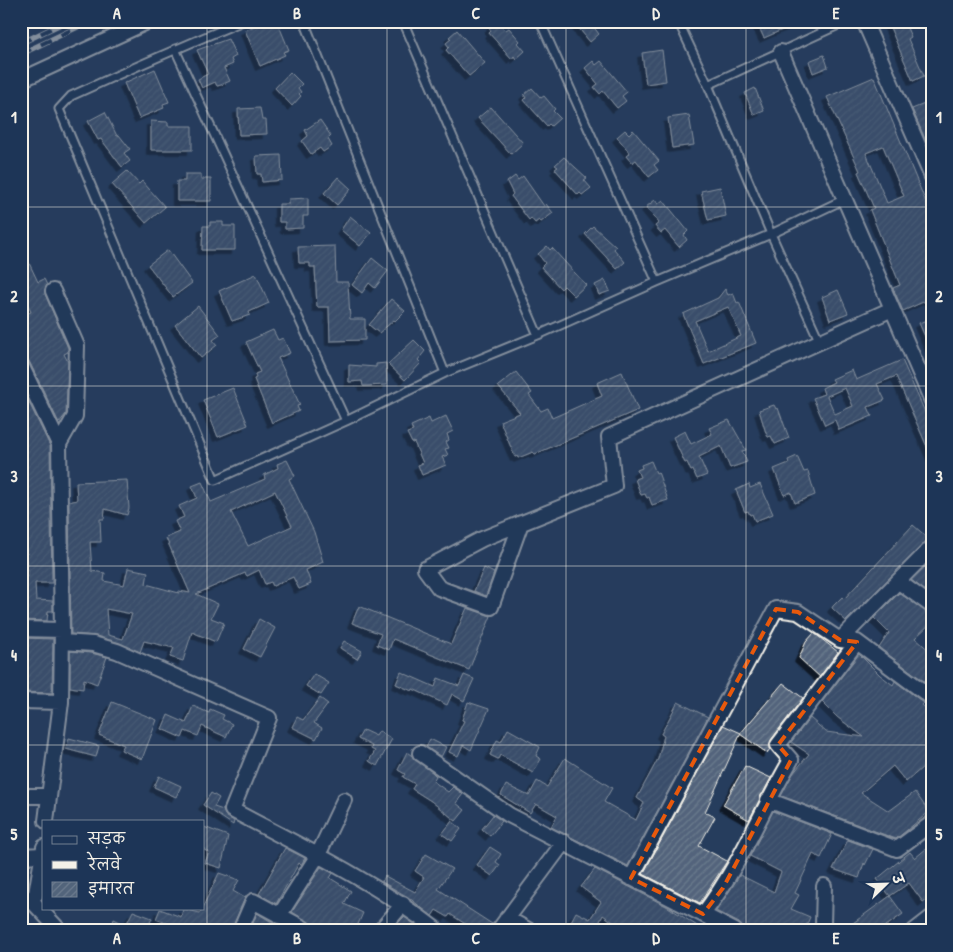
<svg xmlns="http://www.w3.org/2000/svg" width="953" height="952" viewBox="0 0 953 952" font-family="'Patrick Hand','Playpen Sans Deva',sans-serif">
<style>
.building{fill:url(#building-hatch);stroke:#f4f1e8;fill-rule:evenodd;filter:url(#shadow)}
.lines{fill:none;stroke-linecap:round;stroke-linejoin:round}
.lane-casing{stroke:#f4f1e8;stroke-width:11}
.street-casing{stroke:#f4f1e8;stroke-width:18}
.lane{stroke:#1d3557;stroke-width:7}
.street{stroke:#1d3557;stroke-width:14}
.rail-casing{stroke:#f4f1e8;stroke-width:5.5}
.rail{stroke:#1d3557;stroke-width:4;stroke-dasharray:11;stroke-linecap:butt}
.marked{fill:none;stroke:#e8590c;stroke-width:4;stroke-dasharray:10 6;stroke-linejoin:round}
.grid{fill:none;stroke:#f4f1e8;stroke-width:1;stroke-opacity:0.55}
.neatline{fill:none;stroke:#f4f1e8;stroke-width:2}
.grid-label{font-size:16px;text-anchor:middle;font-weight:bold;fill:#f4f1e8}
</style>
<defs>
<pattern id="building-hatch" width="6" height="6" patternUnits="userSpaceOnUse" patternTransform="scale(1.25)"><rect width="6" height="6" fill="#52647b"/><path d="M-1 1l2-2M0 6l6-6M5 7l2-2" fill="none" stroke="#6c7b8e"/></pattern>
<filter id="shadow"><feDropShadow dx="-4.5" dy="4.5" stdDeviation="0" flood-color="#0009"/></filter>
</defs>
<rect width="100%" height="100%" fill="#263d5d"/>
<filter id="ink" filterUnits="userSpaceOnUse"><feTurbulence type="fractalNoise" baseFrequency=".02" numOctaves="2"/><feDisplacementMap in="SourceGraphic" scale="10" xChannelSelector="R" yChannelSelector="G"/><feConvolveMatrix kernelMatrix="1 2 1 2 8 2 1 2 1" color-interpolation-filters="sRGB"/></filter>
<g filter="url(#ink)">
<path class="building" d="M267,21H277L289,50L283,52L285,55L260,66L245,30Z
M496,21L506,30L509,28L520,41L518,43L525,51L516,59L514,56L512,59L489,33L491,31L489,28Z
M573,21H589L599,34L590,42Z
M756,21H802L764,38Z
M898,21H904L911,37L908,39L924,76L913,81L889,25Z
M457,30L485,63L469,76L446,50L449,47L446,43L451,39L449,37Z
M228,39L236,56L231,59L233,64L224,68L230,81L221,85L217,86L215,82L202,88L198,79L208,74L197,50Z
M662,50L666,81L646,84L642,53Z
M824,55L828,67L813,73L809,61Z
M593,61L596,65L601,61L627,92L622,96L626,101L617,108L603,91L600,94L594,87L598,84L585,68Z
M155,69L169,102L163,104L164,108L139,118L124,83Z
M290,72L302,84L298,88L301,92L299,94L301,96L292,106L275,88Z
M874,77L932,217V298L903,311L893,288L900,285L870,210L874,208L858,172L860,171L827,97ZM883,146L904,196L887,203L866,153Z
M532,88L541,98L544,96L555,109L553,111L560,118L551,126L549,124L547,126L524,100L526,98L524,95Z
M755,88L764,111L754,115L745,93Z
M932,101V155L912,109Z
M491,107L523,143L511,154L478,118Z
M260,108L262,120H266L267,134L239,135L238,109Z
M105,112L117,136L119,135L130,149L124,153L130,161L122,167L101,139L98,140L88,121Z
M689,115L694,145L672,148L668,118Z
M320,120L331,136L328,139L332,146L323,152L320,148L311,154L302,141L308,136L305,130Z
M151,121L168,122V126H192V150H151Z
M625,130L629,134L633,130L659,161L654,165L658,170L649,177L636,160L632,163L626,156L630,153L617,137Z
M281,155L282,180L262,182L261,174H257L256,156Z
M564,157L587,178L584,180L591,188L582,195L580,193L578,195L555,169L558,167L555,165Z
M127,171L139,184L142,181L165,207L146,223L112,184Z
M185,174H201V179H211V201H177V181H185Z
M515,176L518,180L523,176L544,206L546,204L553,213L541,222L539,220L535,223L531,218L529,220L511,196L513,194L507,182Z
M338,177L351,189L337,205L324,193Z
M720,187L726,216L708,220L701,191Z
M308,198V216H303V228L285,229V222H279V204H289V199Z
M655,200L658,204L663,200L688,231L684,235L687,240L679,247L665,230L661,233L655,226L659,223L646,207Z
M350,216L371,233L360,246L341,230Z
M210,222H223V226H235V250H202L203,226H210Z
M593,226L616,247L614,249L625,262L617,269L585,234Z
M21,246L38,282L44,279L47,285L45,294L68,348V352L64,354L68,362L66,414L59,423L29,361L21,356V316L31,312L21,289Z
M335,246L336,282H348L350,319H365V340L330,341L329,307H317L315,267H310V263H299L298,247Z
M547,246L550,250L552,248L586,285L574,296L564,286L561,289L541,267L545,263L538,254Z
M168,250L192,283L173,297L148,265Z
M372,258L388,271L375,288L369,283L362,293L352,285Z
M256,274L269,303L249,312L250,315L232,321L219,291Z
M605,280L610,291L599,295L595,285Z
M725,289L728,295L733,293L737,303L739,302L756,343L704,364L683,314L718,298ZM728,307L741,336L708,351L695,321Z
M838,290L848,313L830,320L822,297Z
M391,299L405,311L395,321L394,320L379,333L369,325Z
M198,306L220,335L213,340L217,345L201,358L175,325Z
M932,318V352L919,323Z
M273,330L278,340L283,338L290,353L278,358L300,405L297,406L299,411L272,423L254,379L256,378L255,374L260,372L246,342Z
M414,340L425,351L418,360L421,363L405,380L388,364Z
M902,360L932,428V458L896,376L877,384L885,400L868,407L872,416L839,430L835,420L825,425L813,398L824,394L822,388L834,382L832,379L852,370L856,380ZM845,388L853,406L835,414L827,396Z
M386,363L387,385L363,386L362,381L349,382V365L376,367V364Z
M516,372L532,393L529,395L541,411L548,408L552,418L602,396L597,383L622,372L638,410L535,454L533,452L518,458L517,456L515,457L500,421L520,413L498,386Z
M21,386L50,446L52,583H35L36,600L53,601V611H48L47,621L21,620V577H28L27,550H21Z
M233,388L248,425L218,437L203,400Z
M774,405L776,409L778,408L789,438L775,444L771,436L768,437L766,433L759,410Z
M446,416L453,431L447,434L449,440L446,442L449,448L445,449L448,455L442,457L446,465L422,475L418,465L423,463L414,442L412,443L407,433L413,431L411,426L429,418L431,423Z
M729,420L746,450L742,451L747,462L730,468L721,446L699,457L707,475L697,479L693,470L691,471L687,462L685,463L673,437L685,431L691,444L712,434L709,428Z
M797,456L804,472L808,471L815,495L795,503L791,492L784,495L774,469L789,463L788,460Z
M287,460L295,476L289,479L314,532L323,562L306,570L311,584L299,589L293,577L273,586L271,582L265,584L259,570L247,576L245,573L196,594L218,604L211,618L224,623L216,642L192,632L183,661L170,657L174,648L144,641L140,652L95,636L71,634L69,502L77,500L76,482L127,480L129,508L127,515L105,509L104,519H100L101,542H90L92,571L105,573L104,581L124,585L128,568L148,572L146,584L179,593V591L190,593L166,538L180,532L175,521L184,517L179,506L197,498L192,486L202,482L211,502L265,479L264,475L278,468L277,464ZM275,491L292,526L248,546L231,512ZM106,609L132,614L123,639L108,635Z
M651,461L656,473L658,472L668,500L652,505L649,497L647,498L645,494L641,495L635,479L640,477L637,470L642,468L641,465Z
M749,484L750,488L760,484L773,514L755,521L752,514L750,515L748,511L745,512L736,490Z
M913,525L929,539L846,621L832,608L833,606L842,597L844,599Z
M932,560V594L931,595L911,580Z
M484,568L494,573L486,596L474,591Z
M899,593L932,615V622L915,638L932,653V687L879,648L889,633L874,618Z
M359,606L451,644L467,608L491,616L469,670L393,639L389,650L377,645L381,634L352,623Z
M259,619L275,628L260,657L244,649Z
M814,633L838,652L820,677L799,658L806,642Z
M21,638L53,639L52,693L21,692Z
M344,641L362,651L357,659L340,648Z
M70,651L91,653L107,657L97,684L84,679L83,689L70,687Z
M859,654L880,675L893,685L895,681L924,703L922,705L932,714V759L906,782L893,766L861,793L889,811L915,792L929,812L896,839L781,796L792,775L809,754L791,742L810,718L826,732L864,737L837,717L822,702Z
M401,672L435,687L438,678L459,686L464,675L474,679L464,701L452,694L447,705L413,689L412,691L396,684Z
M314,674L329,683L321,695L306,686Z
M783,683L803,698L771,740L770,749L767,753L740,734Z
M320,698L328,704L314,723L322,728L316,739L292,727L297,717L303,720Z
M112,702L157,720L142,759L121,750L124,745L99,735Z
M468,702L489,709L471,750L463,745L458,756L449,752L464,721L462,720Z
M678,702L708,717L628,866L551,827L557,816L536,804L530,813L501,795L506,785L529,796L537,781L547,787L565,758L612,788L604,802L636,820L644,803L637,798L658,759L664,736L661,734Z
M193,706L209,713L210,709L224,715L222,719L232,724L226,737L202,726L198,736L185,731L182,738L162,729L168,715L186,723Z
M723,725L741,733L705,812L715,817L699,846L727,861L700,903L643,874Z
M508,729L540,747L536,756L541,759L533,773L500,755L498,759L490,755L497,740L501,742Z
M363,730L376,736L379,731L392,739L377,766L369,761L375,751L371,749L372,746L358,739Z
M69,738L99,746L96,757L66,749Z
M430,739L446,747L441,757L426,747Z
M407,752L432,772L436,776L433,781L448,792L453,787L463,794L456,803L465,810L456,821L431,801L412,789L415,784L403,777L405,774L398,770Z
M745,766L771,778L749,820L723,805Z
M159,776L181,786L176,797L154,787Z
M211,793L219,798L214,807L223,810L225,815L234,821L233,825L203,805Z
M773,811L832,834L821,858L813,854L795,893L799,895L791,909L810,917L804,931H744L739,923L716,911L740,875L774,892L781,872L750,856Z
M493,815L502,821L490,836L482,829Z
M452,821L461,829L452,841L442,834Z
M204,827L228,836L221,868L205,863L209,852L204,850Z
M848,840L873,849L865,865L864,863L859,878L833,869Z
M932,844V895L923,902L909,883L890,896L877,879L910,852L915,858Z
M490,847L501,854L496,862L500,865L492,876L477,865Z
M285,848L305,858L301,865L299,863L276,904L259,894Z
M426,854L452,869L438,889L492,924L489,931H476L450,914L448,917L436,910L432,916L408,897L382,882L385,876L415,892L424,877L415,871Z
M321,867L333,873L330,878L351,891L344,904L363,913L355,931H311L310,923L292,912Z
M595,869L668,907L705,931H626L603,915L595,931H566L576,912L590,919L601,902L581,887Z
M219,873L239,880L233,891L245,898L231,931H172L174,926L156,919L160,909L181,917L183,909L200,913Z
M890,896L903,914L879,931H842Z
M133,911L152,918L146,931H117L111,928L114,919L126,925Z
M257,913L275,924L290,931H250Z
M404,917L409,920L422,930L414,926L411,930L408,928L406,930L398,923Z"/>
<g class="lines">
<g class="lane-casing">
<path id="lane" d="M243,21C185,45 128,70 71,96L59,109L215,480L346,421L445,373L538,335L657,282L771,234L708,85L678,21
M304,21L445,373
M403,21L538,335
M540,21L657,282
M175,49L346,421
M708,85L847,21
M820,342L771,234L845,199"/>
</g>
<g class="street-casing">
<path id="street" d="M864,21L932,177
M781,52L932,401
M21,80L149,21
M53,291L77,346L75,416L59,444
M21,365L59,444L62,630L61,702L46,821
M521,523L491,607L439,588L425,569L482,539L614,486L609,437L892,309
M899,582L932,606
M21,629L62,630
M840,640L932,547
M62,642L93,644L117,651L269,718L232,810C302,847 375,882 438,931
M21,701L61,702
M420,753L509,815L735,931
M21,796H47
M768,800L897,849L932,823
M21,856L42,855
M631,878L776,609L798,612L840,640L857,642L932,698
M824,886L823,925L825,931
M30,899L60,931
M21,906L36,894L44,847
M703,914C739,868 761,811 791,760L778,745L857,642
M279,916L318,855L344,800
M507,918L530,931
M240,931L253,901L303,928
M380,931L403,904
M498,931L564,842
M914,931L932,917"/>
</g>
<use href="#lane" class="lane"/>
<use href="#street" class="street"/>
<g class="rail-casing">
<path id="rail" d="M21,43L67,21
M21,54L90,21"/>
</g>
<use href="#rail" class="rail"/>
</g>
</g>
<path d="M0 0H953V952H0ZM776,609L798,612L840,640L857,642L778,745L791,760L723,888L703,914L631,878Z" fill="#263d5d" fill-opacity=".55" fill-rule="evenodd"/>
<path class="marked" d="M776,609L798,612L840,640L857,642L778,745L791,760L723,888L703,914L631,878Z"/>
<path class="grid" d="M207,21V931M387,21V931M566,21V931M746,21V931M21,207H932M21,386H932M21,566H932M21,745H932"/>
<rect width="953" height="952" fill="none" stroke="#1d3557" stroke-width="55"/>
<rect x="42" y="820" width="162" height="90" fill="#1d3557" stroke="#738091"/>
<rect x="52" y="836" width="25" height="8" fill="#1d3557" stroke="#738091"/>
<text x="88" y="844" font-size="15" fill="#f4f1e8">सड़क</text>
<rect x="52" y="861" width="25" height="8" fill="#f4f1e8" stroke="#738091"/>
<text x="88" y="870" font-size="15" fill="#f4f1e8">रेलवे</text>
<rect x="52" y="882" width="25" height="15" fill="url(#building-hatch)" stroke="#738091"/>
<text x="88" y="894" font-size="15" fill="#f4f1e8">इमारत</text>
<g transform="translate(886 884) rotate(67)" stroke="#1d3557" stroke-width="4" paint-order="stroke">
<path d="M0-4L9 19L0 12L-9 19Z" fill="#f4f1e8"/>
<text y="-8" font-size="14" font-weight="bold" text-anchor="middle" fill="#f4f1e8">उ</text>
</g>
<rect x="28" y="28" width="898" height="896" class="neatline"/>
<g class="grid-label">
<text x="117" y="19">A</text>
<text x="297" y="19">B</text>
<text x="476" y="19">C</text>
<text x="656" y="19">D</text>
<text x="836" y="19">E</text>
<text x="14" y="123">1</text>
<text x="939" y="123">1</text>
<text x="14" y="302">2</text>
<text x="939" y="302">2</text>
<text x="14" y="482">3</text>
<text x="939" y="482">3</text>
<text x="14" y="661">4</text>
<text x="939" y="661">4</text>
<text x="14" y="840">5</text>
<text x="939" y="840">5</text>
<text x="117" y="944">A</text>
<text x="297" y="944">B</text>
<text x="476" y="944">C</text>
<text x="656" y="944">D</text>
<text x="836" y="944">E</text>
</g>
</svg>
